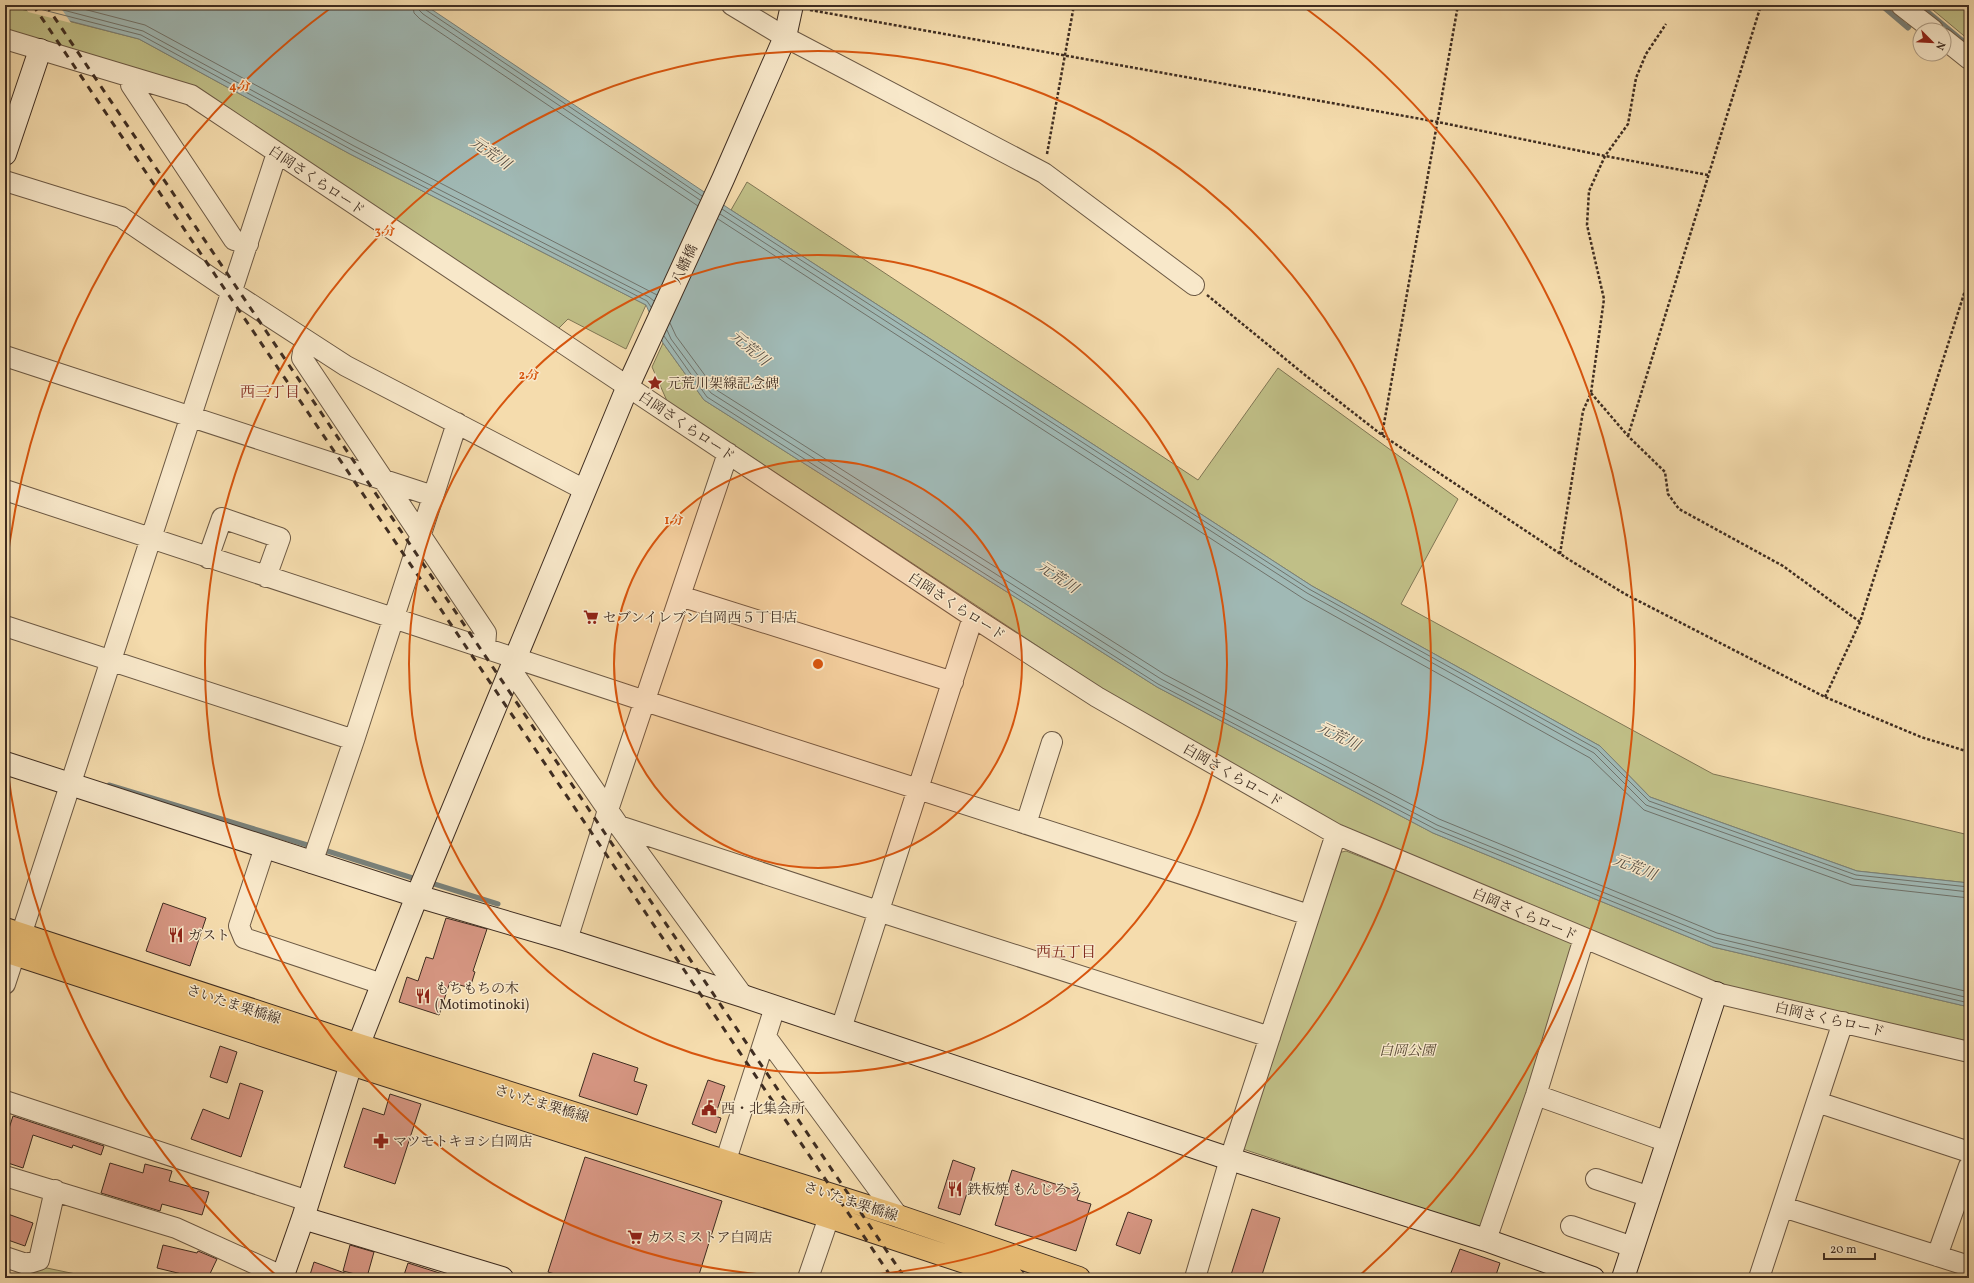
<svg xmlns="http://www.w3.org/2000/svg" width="1974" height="1283" viewBox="0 0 1974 1283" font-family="Vollkorn,'Noto Serif JP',serif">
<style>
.green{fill:#c0bf87;stroke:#807654}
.water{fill:#a0b9b5;stroke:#79817a}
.pier{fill:#f5dcad}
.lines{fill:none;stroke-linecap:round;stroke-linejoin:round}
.shore{stroke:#70736b;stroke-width:1}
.stream{stroke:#79817a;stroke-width:5}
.building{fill:#d69682;stroke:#3f2d21}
.street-casing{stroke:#6c5944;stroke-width:22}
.secondary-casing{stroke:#3f2d21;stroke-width:24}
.primary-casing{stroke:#3f2d21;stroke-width:24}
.path{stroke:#3f2d21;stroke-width:2.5;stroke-dasharray:3 2;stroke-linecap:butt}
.street{stroke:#f8e8ca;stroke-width:20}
.secondary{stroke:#f8e8ca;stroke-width:22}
.primary{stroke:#eabe76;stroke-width:22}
.rail{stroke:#3f2d21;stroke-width:3;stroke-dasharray:7 7;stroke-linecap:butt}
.ring{fill:none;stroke:#d7550e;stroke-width:2}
.labels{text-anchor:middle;stroke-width:3;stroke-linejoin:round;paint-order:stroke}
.street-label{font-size:14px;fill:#3f2d21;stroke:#f8e8ca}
.poi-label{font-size:14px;fill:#3f2d21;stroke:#f8e8ca;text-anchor:start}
.park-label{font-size:14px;font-style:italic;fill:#594a35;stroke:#f8e8ca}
.water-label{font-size:15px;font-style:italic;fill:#575046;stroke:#f8e8ca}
.neighbourhood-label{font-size:15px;fill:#7a1f14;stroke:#f8e8ca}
.centre{fill:#d7550e;stroke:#f8e8ca;stroke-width:2}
.ring-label{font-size:12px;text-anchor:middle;font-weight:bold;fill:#d7550e;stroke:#f8e8ca;stroke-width:3;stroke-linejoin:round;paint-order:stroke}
</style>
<rect width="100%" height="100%" fill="#f5dcad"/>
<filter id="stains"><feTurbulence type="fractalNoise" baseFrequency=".005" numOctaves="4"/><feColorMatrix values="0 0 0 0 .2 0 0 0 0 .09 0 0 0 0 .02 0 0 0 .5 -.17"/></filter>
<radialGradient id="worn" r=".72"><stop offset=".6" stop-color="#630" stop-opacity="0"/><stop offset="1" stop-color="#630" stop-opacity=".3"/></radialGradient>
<path class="green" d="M5,5L139,39L350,154L646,305L626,349L568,319L557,330L187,87L5,30Z
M1927,5H1969V40Z
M747,182L1198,480L1278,368L1458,499L1401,604L1713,774L1969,835V883L1857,871L1650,797L1600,746L1312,586L731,210Z
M663,343L704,400L1157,687L1433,833L1713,947L1969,1007V1043L1714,983L1330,821L1133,709L667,401L652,367Z
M1346,851L1502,912L1571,942L1574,951L1483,1229L1240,1148L1338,853Z
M37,1266L95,1278H25Z"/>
<path class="water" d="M8,5H425L731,210L1312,586L1600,746L1650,797L1857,871L1969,883V1007L1713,947L1433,833L1157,687L704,400L663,343L646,305L350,154L139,39Z"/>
<path class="pier" d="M23,5H59L71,23L28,12Z"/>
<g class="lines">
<path class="shore" d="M24,5L141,35L352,150L647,301L651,307
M44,5L143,31L354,146L649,297L654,301
M68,5L145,25L357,140L657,295
M413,5L414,13L420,19L698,206
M419,5V10L423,14L700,200
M424,5L426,10L702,196
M722,209L1309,589L1597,749L1649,801L1856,875L1969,887
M720,214L1307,593L1594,753L1646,805L1854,879L1969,892
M718,219L1304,599L1590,758L1644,810L1852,885L1969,898
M670,323L676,336L715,389L1164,674L1439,819L1717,933L1969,992
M667,330L671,339L711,393L1161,679L1437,825L1716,938L1969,998
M664,336L707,397L1158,684L1435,829L1714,943L1969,1003"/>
<path class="stream" d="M1881,5L1908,28L1914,19
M1919,13L1922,7L1969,46
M109,785L314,847
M321,849L419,880
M428,882L498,904"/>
</g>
<path class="building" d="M163,903L206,918L190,966L146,951Z
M446,918L487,929L473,971L475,972L470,988L450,982L439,1015L399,1002L407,977L418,981L426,957L433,959Z
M220,1046L237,1052L227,1083L210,1077Z
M593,1053L638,1068L634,1081L647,1085L637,1115L579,1096Z
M708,1080L725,1086L715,1116L721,1118L716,1133L692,1124Z
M240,1083L263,1091L241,1157L191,1139L203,1109L229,1119Z
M390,1094L421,1104L395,1184L344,1167L363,1108L384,1115Z
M13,1116L104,1146L101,1155L73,1145L72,1148L33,1135L23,1168L5,1162V1141Z
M585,1157L722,1201L698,1278H568L548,1272Z
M953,1160L975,1168L960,1215L938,1208Z
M110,1163L143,1173L145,1164L172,1171L169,1181L209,1192L202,1215L162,1204L160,1211L101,1193Z
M1012,1170L1080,1192L1077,1200L1091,1204L1076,1251L995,1225Z
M1252,1209L1280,1218L1261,1278H1230Z
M1128,1212L1152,1220L1140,1254L1116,1245Z
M5,1213L33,1223L25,1246L5,1239Z
M163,1245L197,1253L198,1251L217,1259L208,1278H185L186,1275L157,1268Z
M350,1245L374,1252L367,1277L343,1271Z
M1460,1249L1500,1263L1495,1278H1449Z
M314,1262L353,1276V1278H309Z
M408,1263L449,1276V1278H403Z"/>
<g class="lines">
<g class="street-casing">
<path id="street" d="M732,5L785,37L1044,173L1194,285
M1901,5L1933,30
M5,39L191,95L973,617L1097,697L1336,834L1716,993L1969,1052
M1944,39L1969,59
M131,78V85L234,240L248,244
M5,181L121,217L232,292L346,366L585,490
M305,340L302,358L486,633L485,647
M5,356L433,496
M5,490L645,701L1309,915
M208,558L222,518L280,538L266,577
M680,596L953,682
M5,626L354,740
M509,674L516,677L619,826L743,996
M1026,824L1052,742
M619,826L878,911L1270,1037
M265,847L239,926L244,938L382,984
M312,863L354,740L457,423
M567,940L608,810L728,453
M5,984L277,153
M841,1029L973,617
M766,1037L898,1216
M1536,1095L1668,1142
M5,1101L308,1201
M1817,1102L1969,1152
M726,1160L775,1007
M5,1176L176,1228L282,1276
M1596,1179L1650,1197
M1783,1207L1969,1266
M1571,1226L1633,1247
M1486,1240L1536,1095L1584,938
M1937,1256L1969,1166
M5,1257L26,1264L39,1260L55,1190
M808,1278L829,1217
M1195,1278L1230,1159L1336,834
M1759,1278L1843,1022"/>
</g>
<g class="secondary-casing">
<path id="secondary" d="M5,154L40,50
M5,763L417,896L567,940L743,996L1230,1159L1486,1240L1593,1278
M303,1218L502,1278
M282,1278L303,1218L351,1064L417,896L628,386L723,179L785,37L792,5
M1623,1278L1716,993"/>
</g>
<g class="primary-casing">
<path id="primary" d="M5,929L359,1045L898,1216L1079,1278
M5,951L351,1064L829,1217L1013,1278"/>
</g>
<path class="path" d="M810,10L1438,122L1605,156L1708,175
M1047,154L1074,5
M1207,295L1305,375L1382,435L1568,559L1625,594L1825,697L1921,737L1969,752
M1591,393L1628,436L1665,472L1668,494L1679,509L1783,566L1860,622
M1382,435L1458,5
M1628,436L1761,5
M1560,554L1583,411L1591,393L1604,299L1587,225L1589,191L1605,156L1628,124L1636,78L1646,54L1666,24
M1825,697L1860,622L1969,278"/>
<use href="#street" class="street"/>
<use href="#secondary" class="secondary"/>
<use href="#primary" class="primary"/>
<path class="rail" d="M33,5L892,1278
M46,5L905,1278"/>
</g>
<circle cx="818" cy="664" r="204" fill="#d7550e" fill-opacity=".12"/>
<g class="ring">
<circle cx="818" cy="664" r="204"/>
<circle cx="818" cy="664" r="409"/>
<circle cx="818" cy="664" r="613"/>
<path d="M277 1276A817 817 0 0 1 5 749M5 579A817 817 0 0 1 332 7M1304 7A817 817 0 0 1 1359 1276"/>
</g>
<defs>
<g id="sight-bare" transform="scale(1.2)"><path d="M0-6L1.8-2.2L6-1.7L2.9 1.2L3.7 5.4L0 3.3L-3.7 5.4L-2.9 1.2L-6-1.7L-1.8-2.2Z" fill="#8f2418" stroke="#f8e8ca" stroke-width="2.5" paint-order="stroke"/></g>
<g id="supermarket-bare" transform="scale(1.2)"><path d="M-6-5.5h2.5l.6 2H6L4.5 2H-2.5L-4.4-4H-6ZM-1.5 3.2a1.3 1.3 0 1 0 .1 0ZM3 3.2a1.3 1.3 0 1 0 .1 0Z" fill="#8f2418" stroke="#f8e8ca" stroke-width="2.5" paint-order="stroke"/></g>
<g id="restaurant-bare" transform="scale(1.2)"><path d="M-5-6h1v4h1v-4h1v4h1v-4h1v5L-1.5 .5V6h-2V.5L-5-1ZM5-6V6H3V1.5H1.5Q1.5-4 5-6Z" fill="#8f2418" stroke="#f8e8ca" stroke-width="2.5" paint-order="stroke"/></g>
<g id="civic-bare" transform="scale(1.2)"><path d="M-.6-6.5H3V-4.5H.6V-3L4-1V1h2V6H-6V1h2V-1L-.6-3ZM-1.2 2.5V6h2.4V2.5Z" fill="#8f2418" stroke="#f8e8ca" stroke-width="2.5" paint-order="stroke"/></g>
<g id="pharmacy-bare" transform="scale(1.2)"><path d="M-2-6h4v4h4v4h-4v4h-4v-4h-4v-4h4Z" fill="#8f2418" stroke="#f8e8ca" stroke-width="2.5" paint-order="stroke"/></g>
</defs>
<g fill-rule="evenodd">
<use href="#sight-bare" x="655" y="383"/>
<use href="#supermarket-bare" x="591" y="617"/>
<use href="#restaurant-bare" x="176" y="935"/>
<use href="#restaurant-bare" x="423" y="996"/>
<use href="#civic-bare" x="709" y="1108"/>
<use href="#pharmacy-bare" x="381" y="1141"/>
<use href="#restaurant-bare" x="955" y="1189"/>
<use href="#supermarket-bare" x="635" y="1237"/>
</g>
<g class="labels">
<g class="street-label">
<text transform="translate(317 180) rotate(34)" y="5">白岡さくらロード</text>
<text transform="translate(684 264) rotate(-65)" y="5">八幡橋</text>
<text transform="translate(687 426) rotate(34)" y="5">白岡さくらロード</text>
<text transform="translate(957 606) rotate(33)" y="5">白岡さくらロード</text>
<text transform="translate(1233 775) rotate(30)" y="5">白岡さくらロード</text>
<text transform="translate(1525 914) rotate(23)" y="5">白岡さくらロード</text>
<text transform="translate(234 1004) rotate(18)" y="5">さいたま栗橋線</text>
<text transform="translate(1830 1019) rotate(13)" y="5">白岡さくらロード</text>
<text transform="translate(542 1103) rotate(17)" y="5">さいたま栗橋線</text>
<text transform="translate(851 1201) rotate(18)" y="5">さいたま栗橋線</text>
</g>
<g class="poi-label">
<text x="667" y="388">元荒川架線記念碑</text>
<text x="603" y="622">セブンイレブン白岡西５丁目店</text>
<text x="188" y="940">ガスト</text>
<text x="435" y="993">もちもちの木<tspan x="435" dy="16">(Motimotinoki)</tspan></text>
<text x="721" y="1113">西・北集会所</text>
<text x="393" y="1146">マツモトキヨシ白岡店</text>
<text x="967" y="1194">鉄板焼 もんじろう</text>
<text x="647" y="1242">カスミストア白岡店</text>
</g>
<g class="park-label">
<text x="1407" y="1055">白岡公園</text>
</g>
<g class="water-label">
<text transform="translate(491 153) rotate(35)" y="5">元荒川</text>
<text transform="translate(750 348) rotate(40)" y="5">元荒川</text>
<text transform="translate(1058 577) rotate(34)" y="5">元荒川</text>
<text transform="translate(1339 736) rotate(27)" y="5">元荒川</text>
<text transform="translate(1635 867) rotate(22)" y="5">元荒川</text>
</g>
<g class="neighbourhood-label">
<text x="270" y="397">西三丁目</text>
<text x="1066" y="957">西五丁目</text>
</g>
</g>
<circle cx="818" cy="664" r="6" class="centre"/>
<g class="ring-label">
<text x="240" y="90">4 分</text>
<text x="385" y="235">3 分</text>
<text x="529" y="379">2 分</text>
<text x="674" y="524">1 分</text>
</g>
<rect width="1974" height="1283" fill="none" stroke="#f5dcad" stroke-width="20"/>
<rect x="6" y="6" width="1962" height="1271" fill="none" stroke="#3f2d21" stroke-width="2"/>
<rect x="10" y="10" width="1954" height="1263" fill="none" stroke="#3f2d21"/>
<g transform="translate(1932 42) rotate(114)"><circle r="19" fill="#f8e8ca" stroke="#ae9d86"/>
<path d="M0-3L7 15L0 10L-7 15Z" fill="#8f2418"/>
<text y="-6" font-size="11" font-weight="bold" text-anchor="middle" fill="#3f2d21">N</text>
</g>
<path d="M1824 1253v6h51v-6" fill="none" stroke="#3f2d21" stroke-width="2"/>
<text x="1830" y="1253" font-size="12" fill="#3f2d21" stroke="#f8e8ca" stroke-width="3" paint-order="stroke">20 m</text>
<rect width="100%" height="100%" filter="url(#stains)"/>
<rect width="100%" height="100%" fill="url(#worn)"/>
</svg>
